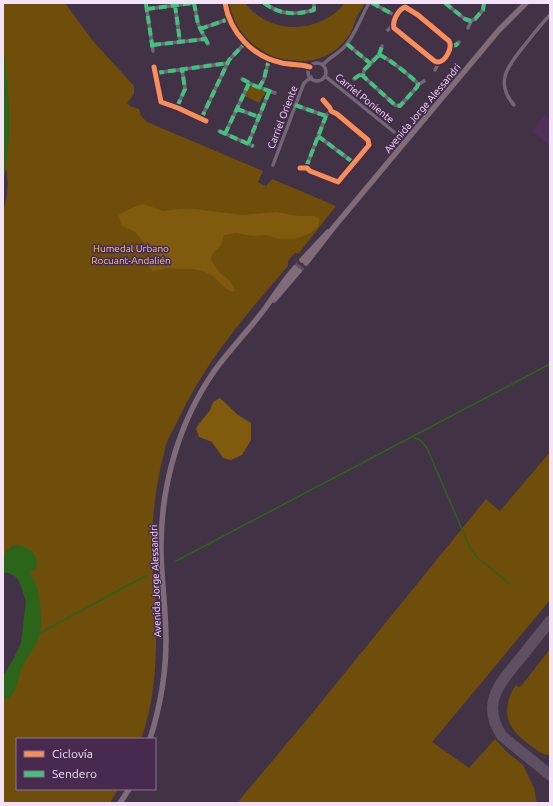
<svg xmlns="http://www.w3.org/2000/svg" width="553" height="806" viewBox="0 0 553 806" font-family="Ubuntu,sans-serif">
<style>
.built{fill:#503058}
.green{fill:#6f4e0c}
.forest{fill:#805b0d}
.water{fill:#2b6519}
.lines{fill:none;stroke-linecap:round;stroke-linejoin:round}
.stream{stroke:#2b6519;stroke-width:1.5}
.taxiway{stroke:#5e5062;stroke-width:11}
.trunk-tunnel{stroke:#5d4c61;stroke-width:5.5;stroke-dasharray:5.5 3;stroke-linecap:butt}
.minor{stroke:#726676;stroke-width:3.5}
.trunk{stroke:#806c78;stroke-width:5.5}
.quiet{stroke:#40c37c;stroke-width:4;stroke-dasharray:8 4;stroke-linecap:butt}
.cycleway-casing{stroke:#472a4e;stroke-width:8}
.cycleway{stroke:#f78f57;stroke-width:5}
.labels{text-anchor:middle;stroke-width:3;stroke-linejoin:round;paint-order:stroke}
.street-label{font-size:10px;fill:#f4e2f9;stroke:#472a4e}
.park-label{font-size:10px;fill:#f4cb86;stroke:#472a4e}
</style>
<rect width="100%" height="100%" fill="#423246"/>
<path class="built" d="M545,115L550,119V146L532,131Z"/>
<path class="green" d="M3,3H65L93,41L134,86V94L127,103L130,106L139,109L141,116L147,122L263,171L258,182L266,186L272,179L336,206L299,253H295L288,261V266C247,313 206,361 179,418C175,427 169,436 166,445C156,481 151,520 152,556C152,568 154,580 155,592C157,641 158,693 141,739H17V789H118L110,803H3V680L28,638L25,579L3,559V211C8,196 9,183 6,167L3,182Z
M227,3H245C270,36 320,34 345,3H365C363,7 361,10 359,13C355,19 354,25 352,30C351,33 349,35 347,38C333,57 311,64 288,61C280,60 267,57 263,51C244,40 232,25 227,3Z
M250,86L265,92V95L263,96L259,103L245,96L249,87Z
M550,452V600L432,742L469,768L495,739L508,753L523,765L534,788L537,803H237L314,711L486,499L500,511Z
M550,649V755C542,755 537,750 531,746C525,741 517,735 513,729C503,716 507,697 516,685L519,687L522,685Z"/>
<path class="forest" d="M143,204L163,211L180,209H194L243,215L276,212L299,216H315L320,219L318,227L309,234L295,239H280L266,235L253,236L236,233L224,235L221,245L212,254L211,260L220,273L229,280L235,290L233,292C223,289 218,278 208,273C198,268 188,269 177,269C174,269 171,268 168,268C163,268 158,271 153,271L149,268L154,257L156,249L151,246L146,245L135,232L121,225L119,215L129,209Z
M220,398L238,415L251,423V440L242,455L231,460L223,458L212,442L199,437L196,428L210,410L213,402Z"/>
<path class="water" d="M3,45C9,90 13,137 3,182Z
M14,545C28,546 40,553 36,569L31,571L30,573C32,576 34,580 36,584C40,596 43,626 39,638C34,649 25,659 21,670C17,681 17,697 3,700V676L13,660L21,643L26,601L19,581L16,577L9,573H3C3,561 2,551 14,545Z"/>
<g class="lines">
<path class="stream" d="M413,437L420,440L427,448L470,548L477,557L510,584
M176,561L550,364
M40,633L147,575"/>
<path class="taxiway" d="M550,621C540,634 529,647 519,660C498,685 481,705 502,736L550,775"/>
<path class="trunk-tunnel" d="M295,268L302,260
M299,271L306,263"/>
<path class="minor" d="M194,3L198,24L208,44
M225,3C230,33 253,57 282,63C291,65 301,64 310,67
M264,3C280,15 295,15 314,10V3
M372,3L396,16
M445,3L465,19L471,21L475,19L483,10L484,3
M146,4L153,51
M175,5L180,42
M405,7L418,15L449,41C453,48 445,62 438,62C436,62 433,60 432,59L394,28C392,21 398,10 405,7Z
M147,9L193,3
M468,28L471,21
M200,29L229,19
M388,30L393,25
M347,44L371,64
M153,45L205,39
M451,46L456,45L459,42
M379,55C387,57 412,77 418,84L417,87L400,106L395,105L363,76L364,70Z
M379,55L382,46
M308 72a9 9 0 1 1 18 0a9 9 0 1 1-18 0Z
M323,65C329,57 340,53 346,45C356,33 361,17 369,3
M154,67L161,102L178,108L206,121
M435,70L439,62
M156,73L228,63
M325,76L394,132
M242,79L255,86L275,93
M354,79L358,76L363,74
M418,85L424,81
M259,88L264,79L269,59
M295,105L326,116
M514,105C492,80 512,61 528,41C535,32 542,23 550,15
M177,107L185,89L182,69
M237,109L259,117
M201,119L229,60L245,43
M219,131L253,146
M225,134L249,83
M318,136L354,163
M248,144L269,92
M273,165L302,88L304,83L311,77
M300,168H307L310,171L338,182L369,145L368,140L337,114L331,111L330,108L323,100
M307,168V165L326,116L329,112L331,111"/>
<path class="trunk" d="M302,260L328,232
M306,263L334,227L395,154L499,30L526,3
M274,300L299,271
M150,739C160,707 166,674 166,641C166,609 161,578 161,547C161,485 179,421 215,370C231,348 250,329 266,307C276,293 284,280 295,268
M120,803L129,789"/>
<path class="quiet" d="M194,3L198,24L208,44
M264,3C280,15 295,15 314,10V3
M372,3L396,16
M445,3L465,19L471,21L475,19L483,10L484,3
M146,4L153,51
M175,5L180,42
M147,9L193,3
M200,29L229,19
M347,44L371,64
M153,45L205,39
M451,46L456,45L459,42
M379,55C387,57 412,77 418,84L417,87L400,106L395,105L363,76L364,70Z
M379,55L382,46
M156,73L228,63
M242,79L255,86L275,93
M354,79L358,76L363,74
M259,88L264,79L269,59
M295,105L326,116
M177,107L185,89L182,69
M237,109L259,117
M201,119L229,60L245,43
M219,131L253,146
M225,134L249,83
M318,136L354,163
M248,144L269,92
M307,168V165L326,116L329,112L331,111"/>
<g class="cycleway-casing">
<path id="cycleway" d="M225,3C230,33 253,57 282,63C291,65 301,64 310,67
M405,7L418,15L449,41C453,48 445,62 438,62C436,62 433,60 432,59L394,28C392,21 398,10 405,7Z
M154,67L161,102L178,108L206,121
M300,168H307L310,171L338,182L369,145L368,140L337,114L331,111L330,108L323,100"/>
</g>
<use href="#cycleway" class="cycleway"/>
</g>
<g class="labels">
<g class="street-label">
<text transform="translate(365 98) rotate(39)" y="4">Carriel Poniente</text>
<text transform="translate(422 108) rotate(-50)" y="4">Avenida Jorge Alessandri</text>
<text transform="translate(282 117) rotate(-69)" y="4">Carriel Oriente</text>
<text transform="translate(155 581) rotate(-92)" y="4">Avenida Jorge Alessandri</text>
</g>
<g class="park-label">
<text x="131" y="252">Humedal Urbano<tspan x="131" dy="12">Rocuant-Andalién</tspan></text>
</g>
</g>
<rect width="553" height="806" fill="none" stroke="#f4e2f9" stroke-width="8"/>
<rect x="16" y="738" width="140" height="52" fill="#472a4e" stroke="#8c7492"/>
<rect x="24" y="751" width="20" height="6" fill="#f78f57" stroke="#8c7492"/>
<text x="52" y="758" font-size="12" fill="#f4e2f9">Ciclovía</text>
<rect x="24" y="771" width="20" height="6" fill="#40c37c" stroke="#8c7492"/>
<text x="52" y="778" font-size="12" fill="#f4e2f9">Sendero</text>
</svg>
